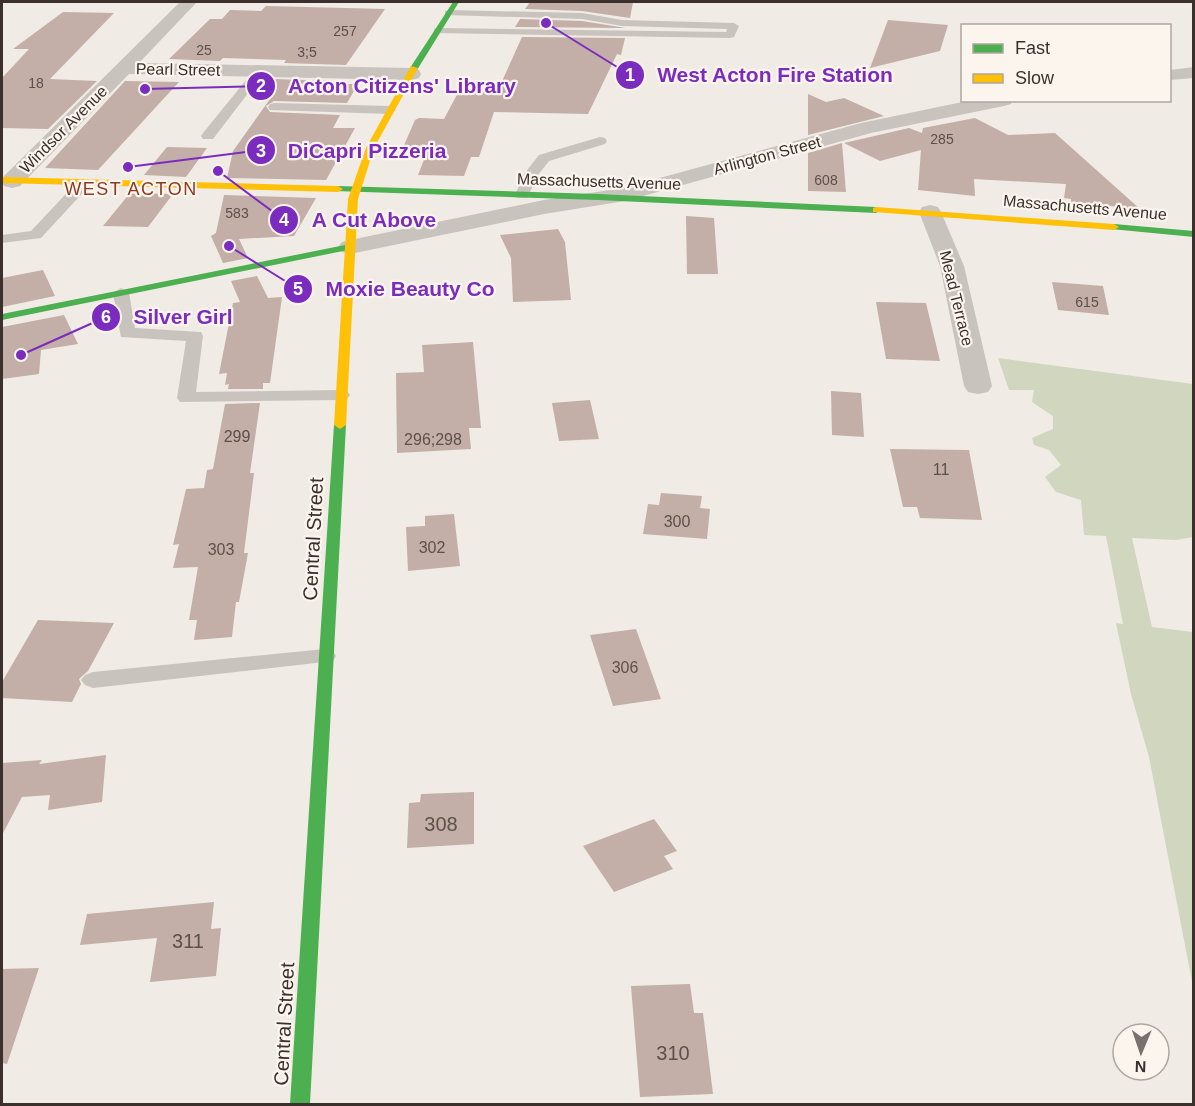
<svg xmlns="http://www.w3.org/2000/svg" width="1195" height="1106" viewBox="0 0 1195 1106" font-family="Helvetica,sans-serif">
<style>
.green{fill:#d1d6bf}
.building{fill:#c3afa7}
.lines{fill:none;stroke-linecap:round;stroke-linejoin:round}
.lane{fill:#c9c3be;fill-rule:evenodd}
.street{fill:#c9c3be;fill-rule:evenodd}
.fast{fill:#4caf50;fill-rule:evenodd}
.slow{fill:#ffc107;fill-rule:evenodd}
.labels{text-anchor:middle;stroke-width:4.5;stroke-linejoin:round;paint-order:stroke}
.far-number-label{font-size:14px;fill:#5d504a}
.far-street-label{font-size:16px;fill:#3b302b;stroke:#fbf5ee}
.number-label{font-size:16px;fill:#5d504a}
.far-quarter-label{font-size:18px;letter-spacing:1.5px;fill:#8c3b22;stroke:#fbf5ee}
.street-label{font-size:20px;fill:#3b302b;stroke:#fbf5ee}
.near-number-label{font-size:20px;fill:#5d504a}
.leader{fill:none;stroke:#7b2cbf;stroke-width:2}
.callout-dot{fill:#7b2cbf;stroke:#fbf5ee;stroke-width:2}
.mark-label{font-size:18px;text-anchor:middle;font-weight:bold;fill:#fff}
.callout-label{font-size:21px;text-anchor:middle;font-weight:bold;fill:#7b2cbf;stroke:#fbf5ee;stroke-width:4.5;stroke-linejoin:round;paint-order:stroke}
</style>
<rect width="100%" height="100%" fill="#f0ebe5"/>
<path class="green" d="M998,358L1193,384V537L1176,540L1132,538L1152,627L1193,632V987L1149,757L1131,694L1116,623L1123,624L1106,536L1084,535L1081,500L1056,492L1045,477L1061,465L1049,450L1034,445L1032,438L1053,429V416L1032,402L1034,390H1009Z"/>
<path class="building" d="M530,2H633L630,18L582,11L525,9Z
M266,6L385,9L346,65L284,63L286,60L223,58L220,61L169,59L210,19H222L230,10L261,11Z
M63,12L114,13L50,79L97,81L48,129L2,128V78L29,49H13Z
M520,19L582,21L626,28L515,27Z
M888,20L948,25L940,51L870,68Z
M522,37L625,38L621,55L617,54L588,114L494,112L479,157H471L464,176L418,175L427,152H401L415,120L419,118L444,119L460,89L499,88Z
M274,79L334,81L332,84H358L347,103L274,101L266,106L270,112L340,115L333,128H355L326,180L227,178L233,151L275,92H266Z
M125,81L179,82L98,170L45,168Z
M808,94L826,102L844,98L884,116L808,135Z
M975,118L1008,135L1055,133L1140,209L1071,202V199L1064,198L1066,184L974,179L975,196L918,190L921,150L880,161L844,143L909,128L922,133L923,128Z
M842,143L846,192L808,191V153Z
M167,147L207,148L186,177L144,175Z
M130,193L173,194L148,227L103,226Z
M224,195L316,198L294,236L239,239L248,258L223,263L211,236L216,233Z
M686,216L714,218L718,274H687Z
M558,229L565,242L571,300L513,302L511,258L500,235Z
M43,270L55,296L2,307V278Z
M257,276L268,298L282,297L270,383H263V389H228L229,384L225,385L227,373L219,374L233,303L240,302L231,281Z
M1052,282L1103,286L1109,315L1058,310Z
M876,302L926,303L940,361L886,359Z
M64,315L78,344L41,350L39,374L2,379V327Z
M473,342L481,428H469L471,449L397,453L396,373L424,372L422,345Z
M831,391L861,393L864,437L832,435Z
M590,400L599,439L559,441L552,403Z
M260,403L250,473H254L244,553H248L239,602H236L232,637L194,640L197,620H189L198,567L173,568L179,544L173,545L186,489L204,488L207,470L213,469L225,404Z
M890,449L969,450L982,520L920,518L917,507H903Z
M661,493L702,496L700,508L710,509L707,539L643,534L648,504L659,505Z
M454,514L460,566L408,571L406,527L425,526V516Z
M38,620L114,623L88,671L79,679L81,684L72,702L2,698V682Z
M636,629L661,699L613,706L590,635Z
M106,755L102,802L48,810L50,795L22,797L2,835V763L42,760L39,764Z
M474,792V844L407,848L409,803L420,802L421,794Z
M654,819L677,851L664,856L673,869L614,892L583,846Z
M214,902L211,929L221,928L216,976L150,982L157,938L80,945L87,914Z
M39,968L7,1064L2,1063V969Z
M690,984L694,1013H703L713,1094L640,1097L631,986Z"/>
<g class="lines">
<path class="lane" d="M449,10L582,13L622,20L734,23L739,26L734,37L730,38L434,33V29L438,28L726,32L727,29L622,26L582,19L445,15V11Z
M259,67L265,71L213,139H203L201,136L203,133L255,69Z
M274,103L390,106L396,110L390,114L270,110L268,107L270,104Z
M600,137L605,138L607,141L605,144L549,161L538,175L527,198H517L515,195L524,174L539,155Z
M84,179L91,183L89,186L41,238L2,243V235L31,231L79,180Z
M121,288L129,293L135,328L201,332L203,336L196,392L341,390L347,391L350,395L347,399L341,400L180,402L177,398L186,341L121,337L113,293Z
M325,649L333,651L336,656L333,661L93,688L85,685L81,680L85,675L93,672Z"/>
<path class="street" d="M180,2H197L139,63L412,68L419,70L421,74L419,78L412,80L129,74L20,186L12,188L4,186L2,182L4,176Z
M1194,67V78L1170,80V70Z
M972,100H1013L1011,104L1004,106L871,133L625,201L544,214L350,254L342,252L338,247L342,242L350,240L544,200L623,188L861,123Z
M930,205L938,207L941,212L964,266L992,386L988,392L978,394L968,392L964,386L940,266L919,212L922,207Z"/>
<path class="fast" d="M453,2H459L417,70H411L410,68Z
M338,186L598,194L876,207L881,210L876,213L598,200L335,191V187Z
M1114,224L1194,231V237L1111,229V225Z
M350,244L355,247L353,249L2,320V314Z
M340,421L346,425L310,1104H290L334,425Z"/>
<path class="slow" d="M411,66L418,68L374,148L358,199L346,425L340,429L334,425L348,199L366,148Z
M2,177L338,186L343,189L338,192L2,183Z
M876,207L1114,224L1119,227L1114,230L873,212V208Z"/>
</g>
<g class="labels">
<g class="far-number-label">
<text x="345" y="36">257</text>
<text x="204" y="55">25</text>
<text x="307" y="57">3;5</text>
<text x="36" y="88">18</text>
<text x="942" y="144">285</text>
<text x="826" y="185">608</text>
<text x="237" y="218">583</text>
<text x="1087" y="307">615</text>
</g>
<g class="far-street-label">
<text transform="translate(178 69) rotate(1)" y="6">Pearl Street</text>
<text transform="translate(63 129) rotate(-45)" y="6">Windsor Avenue</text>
<text transform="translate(767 155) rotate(-15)" y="6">Arlington Street</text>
<text transform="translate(599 181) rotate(2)" y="6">Massachusetts Avenue</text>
<text transform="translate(1085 207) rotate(5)" y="6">Massachusetts Avenue</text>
<text transform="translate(957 298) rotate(76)" y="6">Mead Terrace</text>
</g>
<g class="number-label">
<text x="237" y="442">299</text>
<text x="433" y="445">296;298</text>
<text x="941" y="475">11</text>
<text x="677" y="527">300</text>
<text x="432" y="553">302</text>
<text x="221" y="555">303</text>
<text x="625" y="673">306</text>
</g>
<g class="far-quarter-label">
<text x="131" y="195">WEST ACTON</text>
</g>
<g class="street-label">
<text transform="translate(313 539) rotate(-87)" y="7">Central Street</text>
<text transform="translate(284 1024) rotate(-87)" y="7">Central Street</text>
</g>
<g class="near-number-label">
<text x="441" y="831">308</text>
<text x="188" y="948">311</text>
<text x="673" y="1060">310</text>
</g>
</g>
<path class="leader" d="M546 23L630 75M145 89L261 86M128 167L261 150M218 171L284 220M229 246L298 289M21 355L106 317"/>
<g class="callout-dot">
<circle cx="546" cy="23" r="6"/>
<circle cx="145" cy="89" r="6"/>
<circle cx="128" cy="167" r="6"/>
<circle cx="218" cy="171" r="6"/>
<circle cx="229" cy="246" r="6"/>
<circle cx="21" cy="355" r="6"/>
<circle cx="630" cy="75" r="15"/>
<circle cx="261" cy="86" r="15"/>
<circle cx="261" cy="150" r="15"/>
<circle cx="284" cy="220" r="15"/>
<circle cx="298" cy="289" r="15"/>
<circle cx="106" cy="317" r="15"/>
</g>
<g class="mark-label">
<text x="630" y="81">1</text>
<text x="261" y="92">2</text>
<text x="261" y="157">3</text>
<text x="284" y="226">4</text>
<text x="298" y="295">5</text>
<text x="106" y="323">6</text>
</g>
<g class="callout-label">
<text x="775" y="82">West Acton Fire Station</text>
<text x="402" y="93">Acton Citizens' Library</text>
<text x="367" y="158">DiCapri Pizzeria</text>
<text x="374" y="227">A Cut Above</text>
<text x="410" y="296">Moxie Beauty Co</text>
<text x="183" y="324">Silver Girl</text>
</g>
<rect width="1195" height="1106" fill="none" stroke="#3b302b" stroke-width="6"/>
<rect x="961" y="24" width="210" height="78" fill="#fbf5ee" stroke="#aea6a0" stroke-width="1.5"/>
<rect x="973" y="44" width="30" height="9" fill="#4caf50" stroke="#aea6a0" stroke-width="1.5"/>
<text x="1015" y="54" font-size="18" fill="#3b302b">Fast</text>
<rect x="973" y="74" width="30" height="9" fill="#ffc107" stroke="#aea6a0" stroke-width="1.5"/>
<text x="1015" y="84" font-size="18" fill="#3b302b">Slow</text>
<g transform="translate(1141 1052) rotate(182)"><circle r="28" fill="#fbf5ee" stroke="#aea6a0" stroke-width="1.5"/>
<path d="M0-4.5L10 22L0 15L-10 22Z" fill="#7a716c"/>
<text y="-9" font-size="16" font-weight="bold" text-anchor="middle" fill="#3b302b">N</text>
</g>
</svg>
